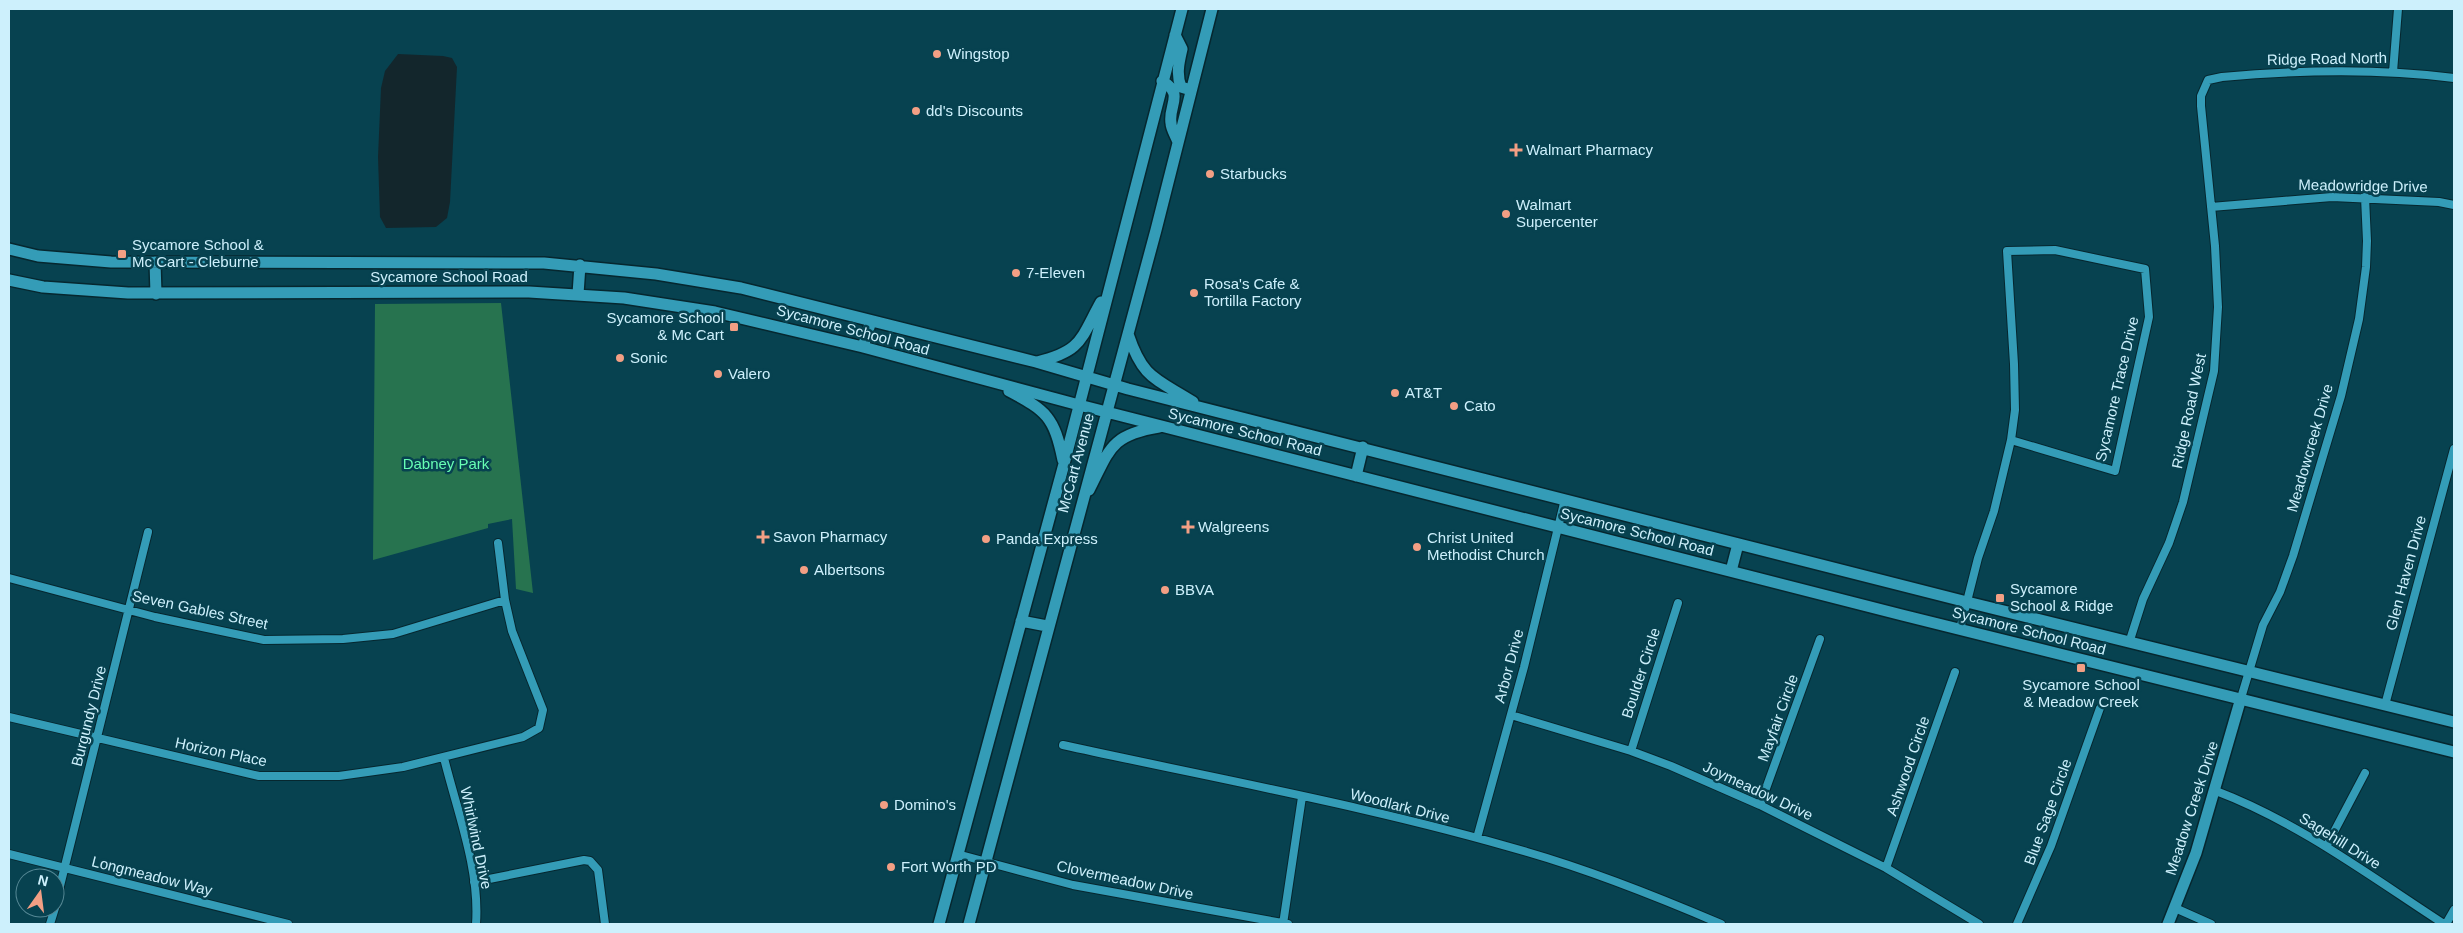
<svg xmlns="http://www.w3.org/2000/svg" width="2463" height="933" viewBox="0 0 2463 933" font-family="Helvetica,sans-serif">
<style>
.green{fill:#27734f}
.water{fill:#13262c}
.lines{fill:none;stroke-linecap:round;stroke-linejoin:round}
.street-casing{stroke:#06272f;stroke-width:10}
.secondary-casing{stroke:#06272f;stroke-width:14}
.street{stroke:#349cb7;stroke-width:8}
.secondary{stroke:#349cb7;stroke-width:11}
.poi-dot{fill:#f39f84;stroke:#074250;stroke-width:2}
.labels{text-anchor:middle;stroke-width:5;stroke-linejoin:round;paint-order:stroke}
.poi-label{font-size:15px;fill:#cdf0fc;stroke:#074250;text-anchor:start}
.street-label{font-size:15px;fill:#cdf0fc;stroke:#074250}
.park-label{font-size:15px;fill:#67fdb3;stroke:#074250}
</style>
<rect width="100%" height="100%" fill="#074250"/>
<path class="green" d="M501,303L533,593L516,589L512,519L488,524V528L373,560L375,304Z"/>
<path class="water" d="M398,54L443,56L452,58L457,67L450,202L447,218L436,227L386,228L380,217L378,157L381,88L385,71Z"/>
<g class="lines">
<g class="street-casing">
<path id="street" d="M2393,72L2398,9
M2211,207L2332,197L2439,202L2454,205
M9,578L155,617L264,640L343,639L393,634L505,600
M1960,629L1978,558L1994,511L2011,440L2015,410L2014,364L2007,251L2055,250L2145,269L2149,317L2115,471L2011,440
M2129,643L2143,599L2169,543L2183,502L2214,371L2218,307L2215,246L2201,106V96L2208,80L2222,77C2299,70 2377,68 2454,78
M2241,698L2263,625L2280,592L2293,556L2341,396L2359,319L2366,267L2367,241L2365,197
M2385,705L2454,449
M1511,715L1631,751L1671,766L1760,805L1886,868L1979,924
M9,717L259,776H339L403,767L523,737L539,728L543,710L512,631L505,600L498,543
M1063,745C1217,779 1375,807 1527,852C1593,871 1658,897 1721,924
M1631,751L1678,603
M444,758C457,811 480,869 476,924
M2216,791C2298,822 2370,876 2444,924
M1760,805L1820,639
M1477,838L1524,667L1565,499
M2326,847L2365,773
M9,854L288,924
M957,854L1073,885L1288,924
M1886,868L1955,672
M474,882L584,860L590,861L598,870L605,924
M55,906L148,532
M2175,908L2211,924
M50,924L55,908
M1283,924L1302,797
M2017,924L2051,846L2100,708
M2446,924L2454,910"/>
</g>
<g class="secondary-casing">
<path id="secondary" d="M1175,35L1182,49C1179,62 1176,74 1181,87L1191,90
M1162,81C1185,94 1168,105 1171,123C1171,129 1176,136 1178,142
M9,249L38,256L111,262L544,263L656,274L741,288L1036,362L1128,389L1967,602L2454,722
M155,262L156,294
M9,280L43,287L128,293L529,292L624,298L715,312L863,347L1079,405L1902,615L2454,752
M578,294L580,265
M1128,334C1143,379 1155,378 1193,402
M863,347L871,321
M1037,362C1082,351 1080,340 1101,302
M1009,391C1047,411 1054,417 1063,460
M1356,476L1363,447
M1089,490C1110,449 1110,435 1159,427
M1731,571L1738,544
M1021,621L1047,626
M939,924L1064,464L1182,9
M969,924L1156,230L1212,9
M2168,924L2196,853L2241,698"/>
</g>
<use href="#street" class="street"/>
<use href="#secondary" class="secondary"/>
</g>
<g class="poi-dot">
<circle cx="937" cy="54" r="5"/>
<circle cx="916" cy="111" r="5"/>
<path d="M1513.5 142.5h5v5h5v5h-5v5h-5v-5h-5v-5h5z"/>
<circle cx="1210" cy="174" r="5"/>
<circle cx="1506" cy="214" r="5"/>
<rect x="117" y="249" width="10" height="10" rx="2.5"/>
<circle cx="1016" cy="273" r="5"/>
<circle cx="1194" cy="293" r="5"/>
<rect x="729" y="322" width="10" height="10" rx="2.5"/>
<circle cx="620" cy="358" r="5"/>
<circle cx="718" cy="374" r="5"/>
<circle cx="1395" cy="393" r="5"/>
<circle cx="1454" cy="406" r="5"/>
<path d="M1185.5 519.5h5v5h5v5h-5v5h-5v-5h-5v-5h5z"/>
<path d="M760.5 529.5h5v5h5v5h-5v5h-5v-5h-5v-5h5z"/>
<circle cx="986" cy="539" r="5"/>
<circle cx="1417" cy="547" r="5"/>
<circle cx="804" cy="570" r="5"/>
<circle cx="1165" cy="590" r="5"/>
<rect x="1995" y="593" width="10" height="10" rx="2.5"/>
<rect x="2076" y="663" width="10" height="10" rx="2.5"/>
<circle cx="884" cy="805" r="5"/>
<circle cx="891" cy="867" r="5"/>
</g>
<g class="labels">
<g class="poi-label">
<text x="947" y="59">Wingstop</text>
<text x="926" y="116">dd's Discounts</text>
<text x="1526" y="155">Walmart Pharmacy</text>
<text x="1220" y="179">Starbucks</text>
<text x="1516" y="210">Walmart<tspan x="1516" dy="17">Supercenter</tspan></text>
<text x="132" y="250">Sycamore School &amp;<tspan x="132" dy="17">Mc Cart - Cleburne</tspan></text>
<text x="1026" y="278">7-Eleven</text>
<text x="1204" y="289">Rosa's Cafe &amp;<tspan x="1204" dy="17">Tortilla Factory</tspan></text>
<text x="724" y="323" text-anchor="end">Sycamore School<tspan x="724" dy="17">&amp; Mc Cart</tspan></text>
<text x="630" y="363">Sonic</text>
<text x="728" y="379">Valero</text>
<text x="1405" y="398">AT&amp;T</text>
<text x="1464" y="411">Cato</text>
<text x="1198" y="532">Walgreens</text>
<text x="773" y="542">Savon Pharmacy</text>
<text x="1427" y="543">Christ United<tspan x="1427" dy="17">Methodist Church</tspan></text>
<text x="996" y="544">Panda Express</text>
<text x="814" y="575">Albertsons</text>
<text x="2010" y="594">Sycamore<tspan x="2010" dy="17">School &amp; Ridge</tspan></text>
<text x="1175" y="595">BBVA</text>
<text x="2081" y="690" text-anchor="middle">Sycamore School<tspan x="2081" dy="17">&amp; Meadow Creek</tspan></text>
<text x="894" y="810">Domino's</text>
<text x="901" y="872">Fort Worth PD</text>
</g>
<g class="street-label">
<text transform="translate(2327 59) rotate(-1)" y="5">Ridge Road North</text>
<text transform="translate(2363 186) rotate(1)" y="5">Meadowridge Drive</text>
<text x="449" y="282">Sycamore School Road</text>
<text transform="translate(853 330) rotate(15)" y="5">Sycamore School Road</text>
<text transform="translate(2117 389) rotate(-77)" y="5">Sycamore Trace Drive</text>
<text transform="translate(2189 411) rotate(-78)" y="5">Ridge Road West</text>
<text transform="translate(1245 432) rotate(14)" y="5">Sycamore School Road</text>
<text transform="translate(2310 448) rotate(-74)" y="5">Meadowcreek Drive</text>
<text transform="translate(1076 463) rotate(-75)" y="5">McCart Avenue</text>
<text transform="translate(1637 532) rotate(14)" y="5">Sycamore School Road</text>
<text transform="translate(2406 573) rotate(-75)" y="5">Glen Haven Drive</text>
<text transform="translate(200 610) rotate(12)" y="5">Seven Gables Street</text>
<text transform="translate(2029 631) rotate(14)" y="5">Sycamore School Road</text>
<text transform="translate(1509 666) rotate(-75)" y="5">Arbor Drive</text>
<text transform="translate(1641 673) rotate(-72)" y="5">Boulder Circle</text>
<text transform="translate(89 716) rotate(-76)" y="5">Burgundy Drive</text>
<text transform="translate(1778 718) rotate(-70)" y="5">Mayfair Circle</text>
<text transform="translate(221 752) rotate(12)" y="5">Horizon Place</text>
<text transform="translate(1908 766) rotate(-71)" y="5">Ashwood Circle</text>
<text transform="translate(1758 791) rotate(25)" y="5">Joymeadow Drive</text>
<text transform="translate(1400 806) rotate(14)" y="5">Woodlark Drive</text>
<text transform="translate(2192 808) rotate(-72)" y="5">Meadow Creek Drive</text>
<text transform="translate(2048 812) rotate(-70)" y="5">Blue Sage Circle</text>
<text transform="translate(476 838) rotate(78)" y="5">Whirlwind Drive</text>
<text transform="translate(2340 841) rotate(32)" y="5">Sagehill Drive</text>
<text transform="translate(152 876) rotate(14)" y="5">Longmeadow Way</text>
<text transform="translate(1125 880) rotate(12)" y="5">Clovermeadow Drive</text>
</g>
<g class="park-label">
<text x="446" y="469">Dabney Park</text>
</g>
</g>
<rect width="2463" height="933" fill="none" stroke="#cdf0fc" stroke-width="20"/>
<g transform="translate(40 893) rotate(14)"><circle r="24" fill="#074250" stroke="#568895"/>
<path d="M0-4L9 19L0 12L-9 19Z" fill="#f39f84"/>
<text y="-8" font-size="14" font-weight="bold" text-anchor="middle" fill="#cdf0fc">N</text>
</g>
</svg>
